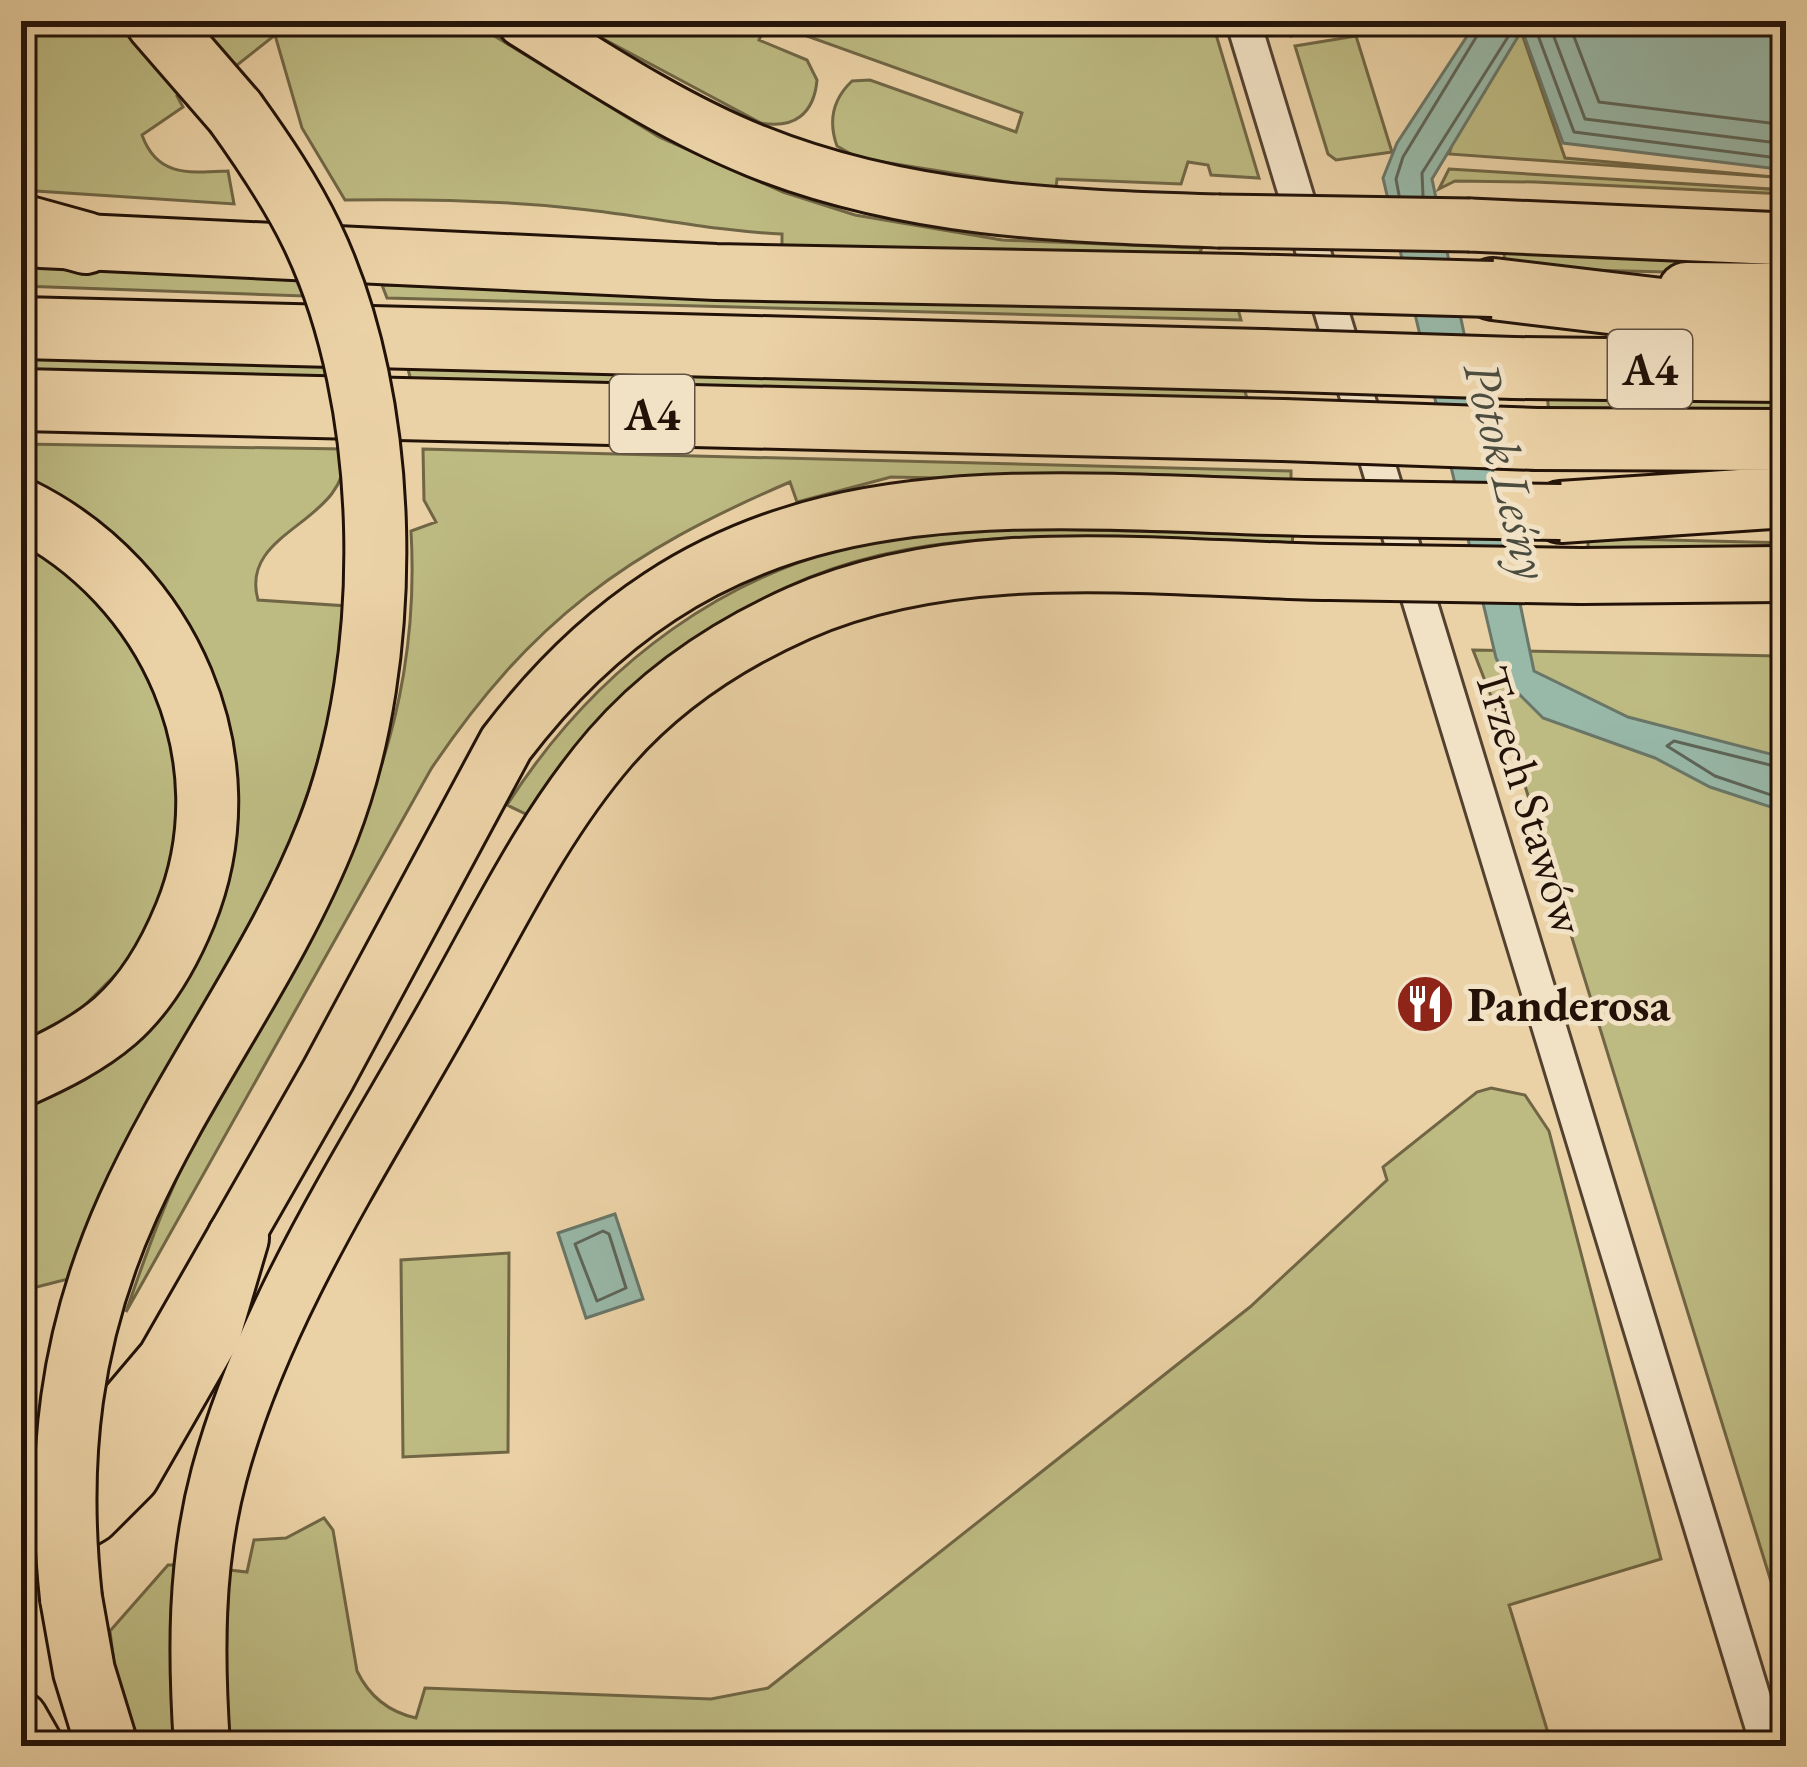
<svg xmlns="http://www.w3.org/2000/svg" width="1807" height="1767" viewBox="0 0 1807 1767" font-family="'EB Garamond',serif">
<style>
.green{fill:#bdba82;stroke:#706645;stroke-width:3}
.water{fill:#98b8a8;stroke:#697668;stroke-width:3}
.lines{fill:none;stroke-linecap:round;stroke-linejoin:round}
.shore{stroke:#5d6558;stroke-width:3}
.minor-casing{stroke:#544230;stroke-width:39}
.primary-casing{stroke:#221208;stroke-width:57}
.trunk-casing{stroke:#221208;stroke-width:60}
.motorway-casing{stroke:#221208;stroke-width:66}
.minor{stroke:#f2e2c5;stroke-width:33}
.primary{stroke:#ebd2a6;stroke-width:51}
.trunk{stroke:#ebd2a6;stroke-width:54}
.motorway{stroke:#ebd2a6;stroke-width:60}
.primary-bridge-casing{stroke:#221208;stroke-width:57;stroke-linecap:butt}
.trunk-bridge-casing{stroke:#221208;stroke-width:60;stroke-linecap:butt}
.motorway-bridge-casing{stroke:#221208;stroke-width:66;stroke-linecap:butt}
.primary-bridge{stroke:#ebd2a6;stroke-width:51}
.trunk-bridge{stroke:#ebd2a6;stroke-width:54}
.motorway-bridge{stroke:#ebd2a6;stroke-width:60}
.labels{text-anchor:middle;stroke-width:10;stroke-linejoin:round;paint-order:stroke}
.shield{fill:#f2e2c5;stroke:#605041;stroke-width:3}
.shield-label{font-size:45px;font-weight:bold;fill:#221208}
.street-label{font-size:48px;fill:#221208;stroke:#f2e2c5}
.poi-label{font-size:48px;font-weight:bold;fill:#221208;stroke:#f2e2c5;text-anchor:start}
.water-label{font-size:51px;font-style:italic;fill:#4b4c40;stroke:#f2e2c5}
</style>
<rect width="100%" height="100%" fill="#ebd2a6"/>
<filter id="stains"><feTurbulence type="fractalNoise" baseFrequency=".00167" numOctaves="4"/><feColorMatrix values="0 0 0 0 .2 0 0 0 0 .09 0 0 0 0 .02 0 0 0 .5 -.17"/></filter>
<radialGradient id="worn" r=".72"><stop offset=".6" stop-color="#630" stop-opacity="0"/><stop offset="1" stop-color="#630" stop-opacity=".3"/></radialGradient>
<path class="green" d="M21,21H127L181,93L177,96L183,107L142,135C157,177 189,173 228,171L234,204L21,190Z
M183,21H470L659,137L783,192L855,215L1002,240L1202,248L1197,258L782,249V234C713,231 647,216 579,209C501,200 423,199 345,200L302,128L275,35L227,73Z
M570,21H1212L1259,178L1211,175L1208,165L1188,162L1181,184L1057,179L1056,188H1047L858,158L837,146C828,121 833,99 852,81L870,80L1016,132L1022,113L768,22L759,40L807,60L817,80C814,114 794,129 761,123Z
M1287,21H1347L1350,25L1291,36Z
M1521,31L1565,158L1786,178L1449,154L1456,132Z
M1356,36L1392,152L1336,160L1328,154L1295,46Z
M1449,169L1786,190V194L1535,182L1455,181L1439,189Z
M1504,251L1786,264V275L1505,268Z
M21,265L294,276L304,296L21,286Z
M382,285L1238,309L1241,320L387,298Z
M21,358L326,362L332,382L21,375Z
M406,362L1244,388L1249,405L412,384Z
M1547,393L1786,399V421L1549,414Z
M21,444L344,449C353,524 238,528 258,600L347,606C339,680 325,750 298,820C235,980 126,1117 68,1279L21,1291V1108L65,1086L234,827C244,665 163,546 21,475Z
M423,449L1291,471V485L891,477L797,502L790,482C627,552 531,620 431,769L126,1312C147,1251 168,1192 198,1134C306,932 425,774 411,531L436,522L424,500Z
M1005,528L1293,535L1292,544C1116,541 903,509 746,610C718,627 693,652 667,673C607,721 571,750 528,815L507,805C596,666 729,565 895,537C931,531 968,531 1005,528Z
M21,536L123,618L176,740L178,836L168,883L133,957L75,1015L21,1048Z
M1588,538L1786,543V553L1588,555Z
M1473,650L1786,656V1630L1521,773Z
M1491,1088L1525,1095L1549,1131L1661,1559L1509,1605L1552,1746H230L225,1699L229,1570L247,1572L254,1540L286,1538L324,1518L333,1530L357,1671C369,1696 389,1712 416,1718L425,1688L711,1699L768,1688L1250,1307L1387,1180L1383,1167L1477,1092Z
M509,1253L508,1452L403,1457L401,1260Z
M168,1565H176L171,1649L177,1746H124L110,1631Z"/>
<path class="water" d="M1477,21H1786V170L1563,143L1522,30L1432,179L1534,671L1628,717L1786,758V812L1710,787L1655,758L1543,718L1510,685L1496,658L1383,178L1397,143Z
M615,1214L643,1299L586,1318L558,1233Z"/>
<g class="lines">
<path class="shore" d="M1526,21L1536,30L1574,132L1786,159
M1548,21L1585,119L1786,144
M1568,21L1599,102L1786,125
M1399,195L1396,179L1403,157L1486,21
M1423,196L1422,173L1518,21
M1786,769L1674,741L1667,746L1715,776L1786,800
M603,1231L609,1234L626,1288L597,1301L575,1244Z"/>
<g class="minor-casing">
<path id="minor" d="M1243,21L1768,1746"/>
</g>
<g class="primary-casing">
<path id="primary" d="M523,21C598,68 674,118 756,151C905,211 1060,216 1218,221
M1470,225L1786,239
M21,1718L37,1746"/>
</g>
<g class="trunk-casing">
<path id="trunk" d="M41,240L716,272L1238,282
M1686,290L1786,291
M1581,576L1786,574
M21,1487L121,1412L165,1360L328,1075L506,744C723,458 988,500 1306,508
M202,1746C196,1655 195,1565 219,1475C262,1314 360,1165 442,1020C494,929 541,828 610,748C662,688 727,645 799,613C961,541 1158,569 1330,572"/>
</g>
<g class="motorway-casing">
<path id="motorway" d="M156,21L235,112
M21,225L86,243
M1493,289L1786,324
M21,328L1262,360
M1514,368L1786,371
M21,400L1283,430
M1537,439L1786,440
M21,509C169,582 249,759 185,915C169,954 147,993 115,1021C87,1045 54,1061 21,1076
M1561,512L1786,497
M21,1554L90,1513L129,1474L210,1333L238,1238
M71,1598L84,1671L107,1746"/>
</g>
<use href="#minor" class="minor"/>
<use href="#primary" class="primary"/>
<use href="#trunk" class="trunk"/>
<use href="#motorway" class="motorway"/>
<g class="primary-bridge-casing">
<path id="primary-bridge" d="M1218,221L1470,225"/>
</g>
<g class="trunk-bridge-casing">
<path id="trunk-bridge" d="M1238,282L1493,289
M1306,508L1561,512
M1330,572L1581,576"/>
</g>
<g class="motorway-bridge-casing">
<path id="motorway-bridge" d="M1262,360L1514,368
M1283,430L1537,439
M71,1598C56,1459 70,1336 128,1207C186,1078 276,963 328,830C395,658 392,403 312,236C291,192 263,151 235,112"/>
</g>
<use href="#primary-bridge" class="primary-bridge"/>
<use href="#trunk-bridge" class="trunk-bridge"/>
<use href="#motorway-bridge" class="motorway-bridge"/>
</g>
<defs>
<g id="restaurant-disc" transform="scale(3)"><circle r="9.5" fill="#8f2418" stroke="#f2e2c5"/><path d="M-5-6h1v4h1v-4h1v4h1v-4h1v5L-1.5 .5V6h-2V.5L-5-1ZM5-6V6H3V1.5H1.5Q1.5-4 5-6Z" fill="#fff"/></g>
</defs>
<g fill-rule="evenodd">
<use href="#restaurant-disc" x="1425" y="1004"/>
</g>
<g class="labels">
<g class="shield">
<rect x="1608" y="330" width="84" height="78" rx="9"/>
<rect x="610" y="375" width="84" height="78" rx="9"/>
</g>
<g class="shield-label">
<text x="1650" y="385">A4</text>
<text x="652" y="430">A4</text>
</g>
<g class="street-label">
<text transform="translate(1531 800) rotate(73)" y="17">Trzech Stawów</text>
</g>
<g class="poi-label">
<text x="1467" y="1021">Panderosa</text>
</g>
<g class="water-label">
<text transform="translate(1508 470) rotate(76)" y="18">Potok Leśny</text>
</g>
</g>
<rect width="1807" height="1767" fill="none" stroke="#ebd2a6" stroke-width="72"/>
<rect x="24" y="24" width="1759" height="1719" fill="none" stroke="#221208" stroke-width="6"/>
<rect x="36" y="36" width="1735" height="1695" fill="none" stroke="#221208" stroke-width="3"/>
<rect width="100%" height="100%" filter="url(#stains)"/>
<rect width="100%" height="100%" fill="url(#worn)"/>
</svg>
